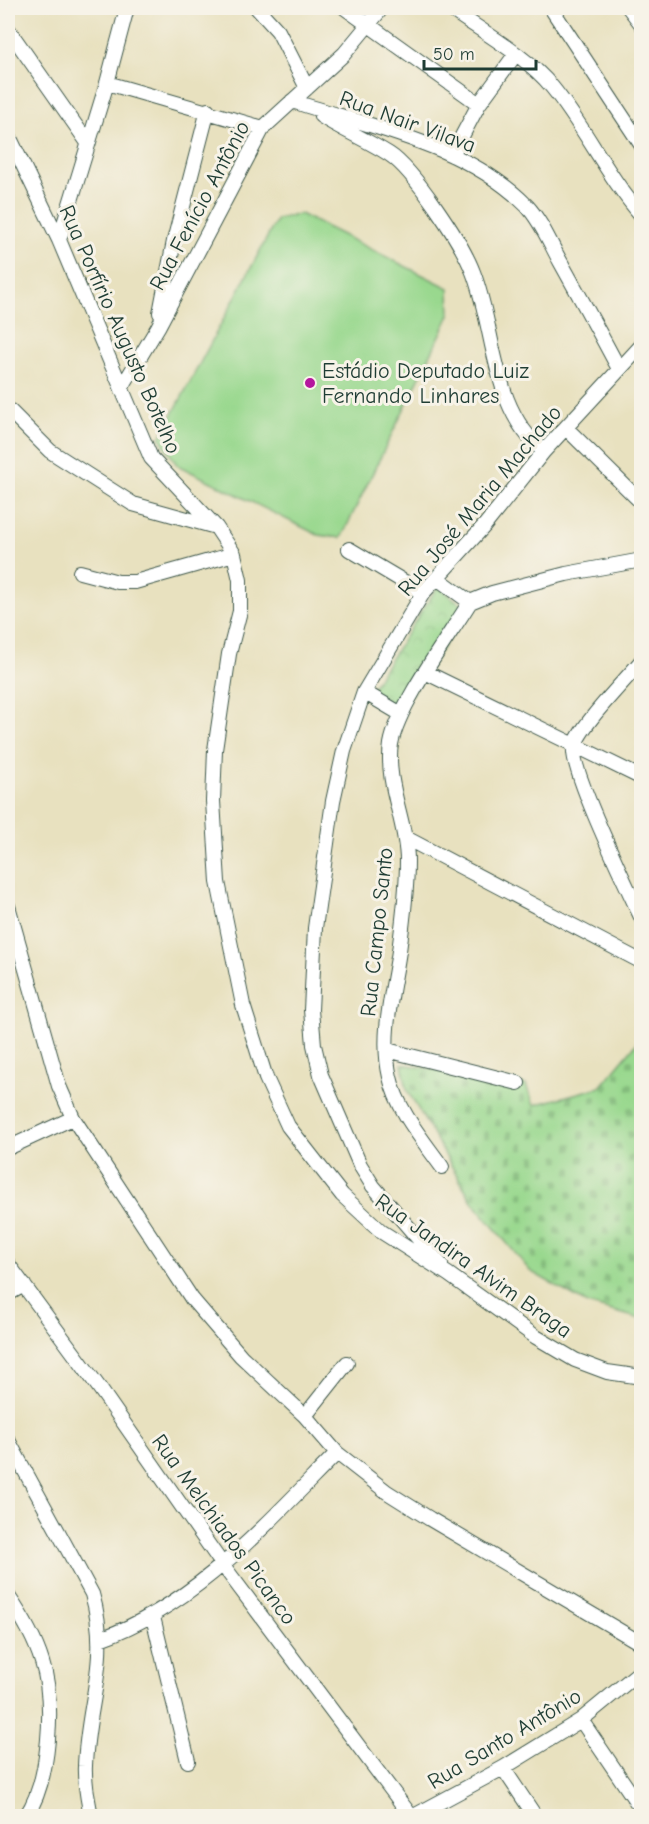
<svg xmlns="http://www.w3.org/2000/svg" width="649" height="1824" viewBox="0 0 649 1824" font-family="'Comic Neue',sans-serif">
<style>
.cemetery{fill:url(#cemetery-stones);stroke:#5c8a61;stroke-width:1.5}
.park{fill:url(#park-crowns);stroke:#5c8a61;stroke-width:1.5}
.garden{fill:#99d88e;stroke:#5c8a61;stroke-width:1.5}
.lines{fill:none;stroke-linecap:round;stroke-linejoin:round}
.street-casing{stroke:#3d5649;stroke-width:16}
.street{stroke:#fff;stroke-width:14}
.poi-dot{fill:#b5179e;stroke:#f7f3e8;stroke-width:2}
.labels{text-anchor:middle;stroke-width:6;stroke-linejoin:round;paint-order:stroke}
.street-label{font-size:22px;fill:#1f3d34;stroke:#f7f3e8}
.poi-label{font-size:22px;fill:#1f3d34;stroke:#f7f3e8;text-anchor:start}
</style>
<defs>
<pattern id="cemetery-stones" width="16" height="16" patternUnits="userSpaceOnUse" patternTransform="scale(1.5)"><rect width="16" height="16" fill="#99d88e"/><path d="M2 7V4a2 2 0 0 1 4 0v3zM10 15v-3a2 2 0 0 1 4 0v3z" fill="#83ba7b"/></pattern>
<pattern id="park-crowns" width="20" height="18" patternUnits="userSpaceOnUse" patternTransform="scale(1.5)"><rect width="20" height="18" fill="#99d88e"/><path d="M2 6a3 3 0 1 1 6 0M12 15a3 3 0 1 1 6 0" fill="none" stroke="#83ba7b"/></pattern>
</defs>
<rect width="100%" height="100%" fill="#f7f3e8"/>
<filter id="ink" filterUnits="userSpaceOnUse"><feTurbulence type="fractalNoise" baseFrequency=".0167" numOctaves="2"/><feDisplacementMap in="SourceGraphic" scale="12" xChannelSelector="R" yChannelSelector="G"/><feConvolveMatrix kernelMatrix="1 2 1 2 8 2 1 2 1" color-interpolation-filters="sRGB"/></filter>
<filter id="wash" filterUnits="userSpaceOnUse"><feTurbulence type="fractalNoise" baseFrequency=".008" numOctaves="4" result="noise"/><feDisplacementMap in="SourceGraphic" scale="24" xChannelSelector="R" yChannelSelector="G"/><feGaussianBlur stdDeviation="1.35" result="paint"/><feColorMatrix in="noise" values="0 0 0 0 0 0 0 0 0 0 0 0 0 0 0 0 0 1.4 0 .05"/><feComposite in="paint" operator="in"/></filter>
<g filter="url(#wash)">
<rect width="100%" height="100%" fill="#e8e1bf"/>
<path class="cemetery" d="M641,1038V1319L587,1304L530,1271L472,1201L407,1090L402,1064L526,1085L534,1105L600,1087Z"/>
<path class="park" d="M438,586L468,610L401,709L369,692Z"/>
<path class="garden" d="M300,214L449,288L450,315L341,538L318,535L177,465L160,438L277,219Z"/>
</g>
<g filter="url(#ink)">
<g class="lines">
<g class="street-casing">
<path id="street" d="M257,8L278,31L307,88
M345,8L479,104
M449,8C481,31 527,56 552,87C585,127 607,176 642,216
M551,8L642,146
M629,8L642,25
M8,29L88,143
M107,83L263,128
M292,101C371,127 467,145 527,206C541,221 550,243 560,261C580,297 600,333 619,369
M321,116C343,130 367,140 389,154C414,170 462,243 473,272C496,330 491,411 544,451
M8,134L59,240L151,458L216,527L234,554L240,580V611L229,654L215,750L213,801L218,882L243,1005L266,1078L288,1126L342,1195L382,1232L448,1274L536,1337L575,1360L607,1372L642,1377
M452,155L479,104L515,55
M59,240L107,83L127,8
M160,313L174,241L208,110
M122,387L158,327L263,128L344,54L382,8
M8,409L50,451L133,504L216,527
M566,428L642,503
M349,549L423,593
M80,572L118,582H135L234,554
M437,578L470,602L492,593L566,574L642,560
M642,660C627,679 579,726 574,748C570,770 629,891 642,919
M427,673L642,778
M364,692L401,714
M406,838L642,962
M8,906L59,1086L73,1118L192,1299L241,1356L305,1416L337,1453L387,1492L430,1519L642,1644
M387,1050L518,1083
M8,1148L73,1118
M442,1167C423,1140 397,1110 390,1077C380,1035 393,992 399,951C403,922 407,890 407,861C407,822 385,784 391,744C398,705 448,638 470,602
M8,1264L98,1386L222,1564L411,1816
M441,1265L373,1186L360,1165L321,1075L314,1045L311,1010L315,928L333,801L344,751L364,692L423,593L485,525L544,451L642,345
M8,1294L24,1285
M305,1416L347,1363
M8,1440L92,1594C111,1659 87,1703 85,1766C84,1783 88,1800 91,1816
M8,1596C21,1615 35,1639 42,1662C55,1702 50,1781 26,1816
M153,1617L188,1761
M100,1639C196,1605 267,1523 337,1453
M581,1720L642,1810
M503,1768L535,1816
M414,1816L503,1768L581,1720L642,1670"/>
</g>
<use href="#street" class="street"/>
</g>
</g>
<circle class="poi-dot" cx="310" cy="383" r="6"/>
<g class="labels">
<g class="street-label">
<text transform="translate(408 121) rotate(20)" y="8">Rua Nair Vilava</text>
<text transform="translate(199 205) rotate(-62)" y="8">Rua Fenício Antônio</text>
<text transform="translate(121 329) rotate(66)" y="8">Rua Porfírio Augusto Botelho</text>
<text transform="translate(479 500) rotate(-50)" y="8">Rua José Maria Machado</text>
<text transform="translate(376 932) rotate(-84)" y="8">Rua Campo Santo</text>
<text transform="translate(474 1265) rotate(35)" y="8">Rua Jandira Alvim Braga</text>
<text transform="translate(225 1529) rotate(54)" y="8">Rua Melchiados Picanco</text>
<text transform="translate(504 1738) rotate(-31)" y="8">Rua Santo Antônio</text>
</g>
<g class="poi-label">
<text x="322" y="378">Estádio Deputado Luiz<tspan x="322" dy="25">Fernando Linhares</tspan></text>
</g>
</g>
<rect width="649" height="1824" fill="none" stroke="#f7f3e8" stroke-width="30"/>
<path d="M424 60v9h112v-9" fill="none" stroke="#1f3d34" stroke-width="3"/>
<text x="433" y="60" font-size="18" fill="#1f3d34" stroke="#f7f3e8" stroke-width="4.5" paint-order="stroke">50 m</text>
</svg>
